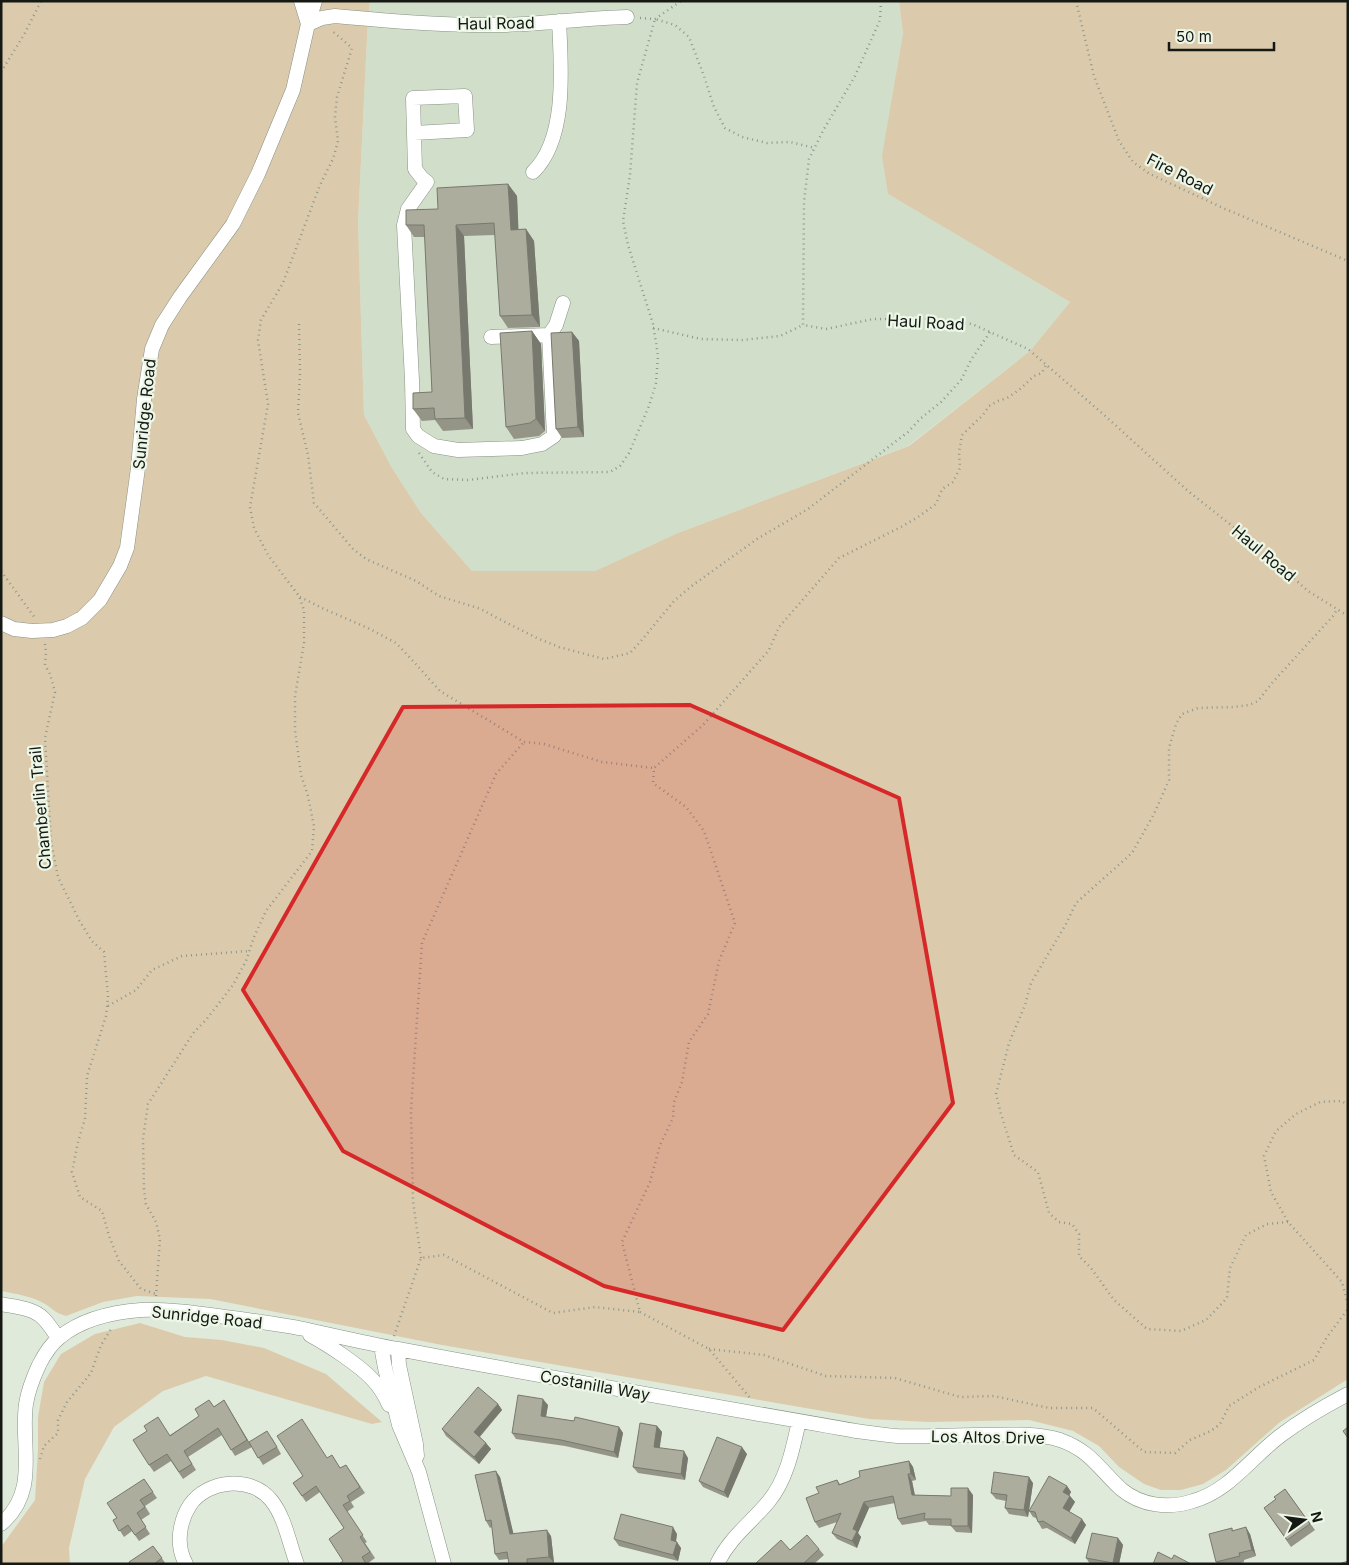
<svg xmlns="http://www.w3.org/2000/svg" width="1349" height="1565" viewBox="0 0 1349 1565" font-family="Inter,sans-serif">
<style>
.built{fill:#d1dfca}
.green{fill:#dbcbac}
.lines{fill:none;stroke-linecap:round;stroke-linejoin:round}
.minor-casing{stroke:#889284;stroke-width:15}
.path{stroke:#8f978c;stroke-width:2.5;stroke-dasharray:1 4;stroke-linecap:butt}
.minor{stroke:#fff;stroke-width:14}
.wall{fill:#949587}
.shaded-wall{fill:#78796e}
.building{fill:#acad9d;stroke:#78796e}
.marked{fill:#d62828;fill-opacity:0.2;stroke:#d62828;stroke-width:4;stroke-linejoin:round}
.labels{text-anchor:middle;stroke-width:4.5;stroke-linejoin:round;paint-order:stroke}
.street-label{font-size:16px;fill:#151813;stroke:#edf7e8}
</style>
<rect width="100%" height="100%" fill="#e0eadb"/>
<path class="built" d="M370,1H899L903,33L896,74L888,194L1070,302L1030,351L908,446L678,533L595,571H472L421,513L392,468L364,415L358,222L368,17Z"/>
<path class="green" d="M1,1H370L368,17L358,222L364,415L392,468L421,513L472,571H595L678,533L909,446L1030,351L1070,302L888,194L882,156L903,33L899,1H1348V1379L1280,1422L1226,1470L1203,1484L1181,1490H1161L1144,1484L1119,1467L1099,1446L1073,1431L1029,1420L929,1422L869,1419L442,1345L210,1299L137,1296L103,1302L66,1316C55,1313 53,1309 45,1304C32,1296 16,1294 1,1291Z
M140,1323L185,1337L222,1340L264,1348L326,1374L382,1422L372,1424L206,1376L163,1391L114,1427L85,1479L69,1548L70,1564H1V1547L35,1500L38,1450V1417L44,1382L61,1354L95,1334Z"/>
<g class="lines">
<g class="minor-casing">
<path id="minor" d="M301,1L308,24
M308,24L322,18L335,16C390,21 446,26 502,25C544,24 585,18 627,17
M414,133L467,130L465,96L413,98L415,169L422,178L427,182L408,209L404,225L412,380L413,429L418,436L434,446L458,450L522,448L542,444L554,436L549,335L556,325L563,303
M533,172C568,138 561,65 559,21
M491,337L549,335
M1,623L14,629L32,631L53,630L67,626L82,618L100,600L120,566L127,548L138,468L144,399L152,349L162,325L180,297L233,224L258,174L293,90L308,24L315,1
M1,1304C15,1307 33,1308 43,1318C49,1324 54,1332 58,1338
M310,1335C327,1344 359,1365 372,1379C379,1386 385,1396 389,1405
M381,1346L385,1368L399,1425L419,1472L444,1564
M398,1349L399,1365L416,1444L417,1456
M1,1524C40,1491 20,1446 26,1404C28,1391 33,1378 39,1365C44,1355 51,1344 60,1337C82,1319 114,1312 141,1310C172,1309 203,1314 233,1318C255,1321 277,1324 299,1328C332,1335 365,1343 398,1349C551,1378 703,1404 856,1431C870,1433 883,1435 897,1436C924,1437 950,1435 977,1435C1004,1435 1034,1432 1060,1440C1091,1451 1099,1469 1121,1489C1141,1506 1169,1509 1193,1501C1229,1491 1251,1458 1280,1436C1301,1420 1325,1406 1348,1394
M186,1564C181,1555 179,1544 180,1534C181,1524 184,1514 190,1505C207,1480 251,1475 271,1500C285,1517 289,1543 297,1564
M717,1564C730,1537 751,1523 769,1501C787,1479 793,1448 799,1421"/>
</g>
<path class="path" d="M881,1L880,20L855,76L824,129L809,159L804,202L803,325L826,329L873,319H928L972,324L1028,349L1103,414L1188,491L1260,548L1308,591L1348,616
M1076,1L1094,76L1119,141L1133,162L1150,174L1223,208L1348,261
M640,18L655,19L681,1
M1,72L25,33L41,1
M299,324L300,373L298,413L308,455L314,503L353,549L366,559L416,581L439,596L481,609L497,618L537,638L559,647L604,659L630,653L641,641L674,601L693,585L757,539L808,509L908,432L920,419L941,402L961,380L971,360L990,332
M653,328L701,339L742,340L780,336L803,325
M419,453L432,472L444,479L468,480L525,473L610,472L620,466L629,453L649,406L656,383L658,356L653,324L628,245L623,221L630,175L637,83L655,19L675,25L689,37L704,76L714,107L725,128L742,137L767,143L790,142L815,148
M1,571L35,618
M300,597L324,609L368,628L396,643L414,662L440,691L524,742L544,744L602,762L653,768
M45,644L46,653L45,665L50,674L55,692L45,738L51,841L58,877L79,920L92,941L104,952L108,997L106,1016L87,1076L85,1119L78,1142L72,1172L80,1197L102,1211L109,1236L119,1261L141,1289L156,1294
M108,1006L136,990L152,970L182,956L249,951
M1348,1106L1342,1101L1320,1102L1296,1114L1276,1131L1264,1156L1271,1192L1288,1222L1342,1282L1348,1305
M1288,1222L1267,1224L1246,1235L1230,1268L1227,1298L1206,1320L1181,1331L1147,1329L1114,1300L1091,1268L1079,1256V1234L1072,1224L1059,1222L1049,1213L1038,1172L1014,1155L1001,1114L996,1094L1009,1043L1025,1005L1031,983L1066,924L1076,903L1132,853L1154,814L1169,780V748L1176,724L1182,714L1198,708L1233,707L1249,705L1258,701L1272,683L1334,615L1337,609
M421,1258L413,1201L411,1111L422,943L496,774L524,742
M156,1296L160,1239L156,1222L146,1204L144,1189L143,1139L148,1104L194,1032L206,1020L233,985L246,961L254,937L266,911L312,851L314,826L308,796L301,775L295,730V696L304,643V610L299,596L268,555L254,528L250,507L268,404L258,340L261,320L283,283L320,185L333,159L338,141L335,117L337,97L352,48L331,30
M640,1312L709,1349L751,1399
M394,1336L421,1258L444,1255L553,1313L595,1307L640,1312L622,1242L650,1182L660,1145L673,1118L674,1102L682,1082L689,1042L708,1014L719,961L735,923L704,831L686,807L653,783L654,768L703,725L769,650L779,627L839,558L901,527L918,517L936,504L942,489L953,482L960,468L959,452L962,435L983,415L989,406L998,401L1007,398L1019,390L1034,376L1042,373L1046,365
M709,1349L764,1355L826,1376L895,1378L960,1397L994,1396L1049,1408H1093L1144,1452L1175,1453L1190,1440L1211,1431L1220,1424L1229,1406L1259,1387L1314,1360L1327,1337L1348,1309
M40,1459L44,1446L58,1433V1420L67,1402L91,1373L101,1345L111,1329"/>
<use href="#minor" class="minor"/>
</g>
<path class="wall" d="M508,184L517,196L518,229H526L534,241L540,327L508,328L500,316L495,235L464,236L473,429L443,431L435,420L422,421L413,409L432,392L425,237H414L406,225L438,209Z
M532,331L541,344L545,431L539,436L514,439L506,427Z
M572,332L579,341L584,437L562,438L556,429Z
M224,1400L249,1442L272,1438L281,1454L263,1465L252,1447L235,1456L222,1435L188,1457L196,1470L183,1479L171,1461L154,1472L149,1465L170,1435Z
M498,1404L502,1410L480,1437L491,1449L479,1464L446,1436L442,1429Z
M548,1405L546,1417L619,1427L623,1433L618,1458L565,1446L516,1439L512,1433Z
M657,1426L662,1432L659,1448L688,1458L685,1480L638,1473L633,1467Z
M747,1454L728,1498L703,1487L699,1481Z
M327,1458L341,1468L346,1465L365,1493L351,1502L354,1507L347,1512L367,1542L365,1543L375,1558L367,1564L343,1561L344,1528L320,1492L306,1502L293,1483Z
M909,1461L913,1467L916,1480L912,1481L915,1495L951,1496L973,1495L972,1533L956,1532L951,1526L929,1525L926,1521L902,1525L898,1519L895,1503L869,1508L858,1533L861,1537L857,1548L837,1539L832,1533L837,1522L819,1528L815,1522L819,1493L837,1480L840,1484Z
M500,1477L513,1534L551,1536L554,1563L546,1564H509L508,1559L499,1560L495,1554L492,1527L490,1528L486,1521Z
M144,1479L157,1498L145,1506L150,1514L141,1520L150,1534L139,1541L132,1531L124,1537L113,1520L117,1518Z
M1033,1483L1029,1510L1067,1486L1071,1492L1069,1495L1075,1502L1069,1511L1086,1525L1075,1544L1047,1528L1042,1529L1038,1522L1036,1518L1033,1517L1029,1511L1028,1517L1009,1514L1005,1508L1006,1501L996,1499L991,1493Z
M1285,1489L1315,1530L1291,1547L1264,1508L1276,1499Z
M1232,1528L1233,1531L1250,1534L1256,1556L1244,1560V1562L1238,1564H1218L1216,1562Z
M677,1534L676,1542L681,1548L678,1561L619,1546L614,1539Z
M1118,1538L1123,1545L1119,1564H1090L1086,1558Z
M153,1546L166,1564H130Z
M819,1549L824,1555L814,1564H755L790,1550Z"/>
<path class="shaded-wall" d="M508,184L517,196L519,241L511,230Z
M456,225L464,236L473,429L465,418Z
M526,229L534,241L540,327L532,315Z
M532,331L541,344L545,431L536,419Z
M572,332L579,341L584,437L578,427Z
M543,1399L548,1405L545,1422L541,1416Z
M224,1400L228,1407L252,1447L247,1440Z
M498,1404L502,1410L478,1438L474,1432Z
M657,1426L662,1432L659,1453L654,1447Z
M619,1427L623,1433L618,1458L614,1452Z
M486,1443L491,1449L479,1464L474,1457Z
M742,1447L747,1454L728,1498L724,1492Z
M684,1451L688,1458L685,1480L681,1474Z
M909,1461L913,1467L916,1480L911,1474Z
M496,1471L500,1477L515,1540L510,1534Z
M908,1474L912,1481L916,1502L912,1495Z
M1029,1477L1033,1483L1028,1517L1024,1510Z
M1067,1486L1071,1492L1068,1498L1063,1492Z
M968,1488L973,1495L972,1533L968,1526Z
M1070,1496L1075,1502L1068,1514L1063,1508Z
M864,1502L869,1508L858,1533L861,1537L857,1548L852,1541L853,1529Z
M1082,1519L1086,1525L1075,1544L1071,1538Z
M673,1527L677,1534L675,1546L677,1542L681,1548L678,1561L673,1555L671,1540Z
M1246,1527L1250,1534L1256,1556L1252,1550Z
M547,1530L551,1536L554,1563L549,1557Z
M1118,1538L1123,1545L1119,1564H1113Z"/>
<path class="building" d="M508,184L511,230L526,229L532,315L500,316L494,223L456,225L465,418L435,419L434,408L413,409V393L432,392L424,225H406V210L438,209L437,188Z
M532,331L536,419L530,423L506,427L500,333Z
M572,332L578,427L556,429L551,333Z
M478,1387L498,1404L474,1432L486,1443L474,1457L442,1429Z
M518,1395L543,1399L541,1416L574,1421L575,1417L619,1427L614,1452L561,1440L512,1433Z
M209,1400L214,1407L224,1400L247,1440L231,1450L218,1428L184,1451L192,1464L179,1472L167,1454L149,1465L133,1440L147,1431L144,1426L158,1417L170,1436L199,1416L195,1409Z
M302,1419L327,1458L332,1455L340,1468L346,1465L360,1487L347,1496L350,1501L343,1505L363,1535L360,1537L370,1552L362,1557L366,1564H339L343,1561L329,1539L344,1528L316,1486L302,1496L293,1483L303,1476L277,1436Z
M640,1423L657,1426L654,1447L684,1451L681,1474L633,1467Z
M1348,1427V1438L1343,1431Z
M267,1431L277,1447L258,1458L249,1442Z
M717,1437L742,1447L724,1492L699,1481Z
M909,1461L911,1474H908L912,1495L951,1496V1488H968V1526H951V1519H924L925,1513L898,1519L893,1496L864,1502L853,1529L857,1531L852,1541L832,1533L841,1513L815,1522L806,1498L819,1493L816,1487L837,1480L839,1485L860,1477L859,1471Z
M496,1471L510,1534L547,1530L549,1557L527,1559V1564H509L507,1552L495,1554L491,1520L486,1521L475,1475Z
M994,1472L1029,1477L1024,1510L1005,1508L1007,1495L991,1493Z
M1049,1476L1067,1486L1063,1492L1070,1496L1063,1508L1082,1519L1071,1538L1043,1521L1038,1522L1035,1512L1029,1511Z
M144,1479L153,1492L140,1500L145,1507L137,1513L146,1527L135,1535L128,1525L119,1531L113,1520L117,1518L107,1503Z
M1285,1489L1310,1524L1287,1540L1264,1508L1276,1499L1274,1497Z
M621,1514L673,1527L671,1540L677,1542L673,1555L614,1539Z
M1246,1527L1252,1550L1239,1553L1240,1556L1216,1562L1209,1534L1232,1528V1531Z
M1092,1533L1118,1538L1113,1563L1086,1558Z
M807,1535L819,1549L803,1564H755L781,1540L790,1550Z
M153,1546L162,1558L154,1564H130L129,1562Z
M1158,1552L1172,1559L1174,1555L1191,1564H1153Z
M1348,1561V1564H1339Z"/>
<path class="marked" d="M690,705L899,798L953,1103L783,1330L604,1286L343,1151L243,990L403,707Z"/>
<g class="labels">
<g class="street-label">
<text transform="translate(496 23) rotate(-1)" y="6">Haul Road</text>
<text transform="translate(1180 174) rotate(27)" y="6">Fire Road</text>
<text transform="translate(926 322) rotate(3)" y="6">Haul Road</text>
<text transform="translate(144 414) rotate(-84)" y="6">Sunridge Road</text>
<text transform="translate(1264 553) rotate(40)" y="6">Haul Road</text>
<text transform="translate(40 808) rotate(-95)" y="6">Chamberlin Trail</text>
<text transform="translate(207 1317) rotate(6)" y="6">Sunridge Road</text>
<text transform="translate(595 1385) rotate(10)" y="6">Costanilla Way</text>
<text transform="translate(988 1437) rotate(1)" y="6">Los Altos Drive</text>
</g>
</g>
<rect width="1349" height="1565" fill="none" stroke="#151813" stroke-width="5"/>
<g transform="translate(1304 1520) rotate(76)" stroke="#edf7e8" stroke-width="4" paint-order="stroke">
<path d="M0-4L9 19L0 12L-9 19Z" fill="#151813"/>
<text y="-8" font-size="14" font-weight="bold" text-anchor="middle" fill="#151813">N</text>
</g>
<path d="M1169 42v8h105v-8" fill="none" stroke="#151813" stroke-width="2.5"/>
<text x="1176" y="42" font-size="15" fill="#151813" stroke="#edf7e8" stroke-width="4" paint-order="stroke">50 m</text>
</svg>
